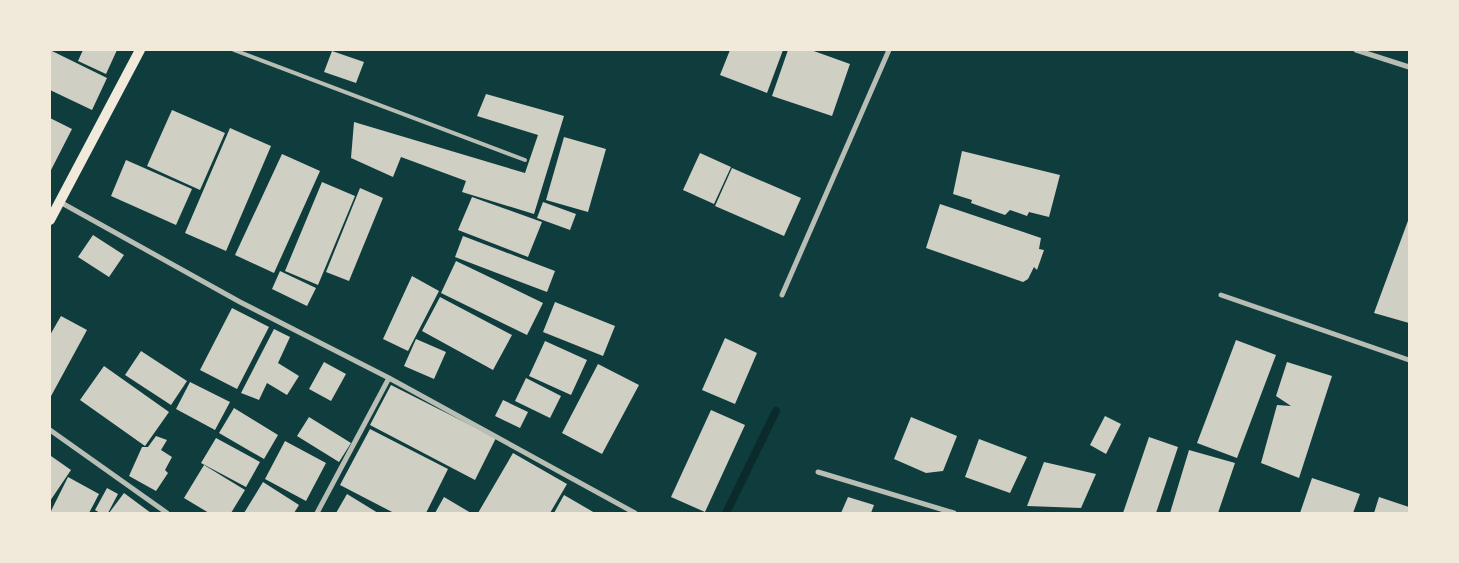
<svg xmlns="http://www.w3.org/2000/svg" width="1459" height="563" viewBox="0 0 1459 563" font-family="'DM Sans',sans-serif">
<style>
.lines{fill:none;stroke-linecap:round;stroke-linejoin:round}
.stream{stroke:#0a2a2b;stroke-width:8}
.building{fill:#cfcfc3}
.service{stroke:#b8beb3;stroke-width:4}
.minor{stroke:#b8beb3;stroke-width:5}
.secondary{stroke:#f1e9da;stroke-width:10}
</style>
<rect width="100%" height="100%" fill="#0f3d3e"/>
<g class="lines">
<path class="stream" d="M726,513L776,411"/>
</g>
<path class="building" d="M50,50L107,78L92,110L50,90Z
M83,50H117L106,74L78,61Z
M730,50H783L767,93L720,75Z
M788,50H811L850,64L832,116L772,96Z
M332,51L364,62L356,83L324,72Z
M486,94L564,116L534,214L462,192L466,181L401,157L393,177L351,158L354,122L525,173L538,135L477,116Z
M172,110L225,133L200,190L147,166Z
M50,118L72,129L50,172Z
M230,128L271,146L226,251L185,233Z
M564,137L606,149L588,212L546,200Z
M962,151L1060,175L1049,217L1029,212L1027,216L1010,210L1005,215L971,203L972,200L953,194Z
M700,153L731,167L714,204L683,190Z
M282,154L320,171L274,273L235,255Z
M126,160L192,189L176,225L111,196Z
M732,168L801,198L784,236L715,206Z
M322,182L355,196L318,285L285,271Z
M360,188L383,198L349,281L326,272Z
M472,197L542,222L528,257L458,230Z
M543,202L576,214L570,230L537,218Z
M940,204L1041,238L1039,249L1044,250L1037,270L1034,267L1028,279L1023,282L926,248Z
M1409,218V323L1374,313Z
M93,235L124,255L109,277L78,257Z
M463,236L555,271L547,292L455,257Z
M456,261L543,303L527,335L441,293Z
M280,271L316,288L307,306L272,289Z
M412,276L439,291L408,351L383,339Z
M440,297L512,335L493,370L422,331Z
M555,302L615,326L603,356L543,332Z
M232,308L269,327L237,389L200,370Z
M61,316L87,330L50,398V335Z
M274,329L290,337L278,363L299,376L287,395L267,383L259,400L241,393Z
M725,338L757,353L735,404L702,390Z
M416,339L446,352L434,379L404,366Z
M1236,340L1276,355L1237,458L1197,443Z
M545,341L587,360L571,395L529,376Z
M141,351L187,381L171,405L125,375Z
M324,362L346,374L331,401L309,389Z
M1287,362L1332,376L1299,478L1261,463L1277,405L1291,406L1276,396Z
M598,364L639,385L602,454L562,433Z
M104,366L169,412L145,446L80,400Z
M526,378L561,396L550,418L515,401Z
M190,382L230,402L215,430L176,409Z
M391,385L496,438L475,480L370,425Z
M503,400L528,412L520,428L495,416Z
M234,408L278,435L264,459L219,433Z
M711,410L745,425L705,512L671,497Z
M1105,416L1121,424L1106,454L1090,445Z
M309,417L351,443L339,462L297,436Z
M911,417L957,436L943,471L926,473L894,459Z
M370,429L448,469L426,513H394L340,485Z
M156,436L167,440L161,450L172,457L165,470L168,473L156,491L129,476L142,447H148Z
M1149,437L1178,447L1156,513H1123Z
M216,438L260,462L246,487L201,463Z
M979,439L1027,457L1010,493L965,477Z
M285,441L326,463L306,501L265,479Z
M1189,450L1235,463L1218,513H1170Z
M513,453L567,484L550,513H478Z
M51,456L71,470L50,501V457Z
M1044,462L1096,474L1081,508L1027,506Z
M204,465L245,490L231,513H209L184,498Z
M68,477L99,494L89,513H50Z
M1312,478L1360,494L1353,513H1300Z
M263,482L299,505L294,513H244Z
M107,488L118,494L108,513H100L95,510Z
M124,493L151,513H109Z
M347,494L378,513H336Z
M564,495L595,513H554Z
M444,497L471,513H435Z
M848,497L874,505L871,513H841Z
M1379,497L1409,507V513H1374Z"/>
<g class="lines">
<path class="service" d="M234,50L525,160"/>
<path class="minor" d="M1356,50L1409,67
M60,202L240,302L389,378L635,513
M782,295L889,50
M1221,295L1409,360
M50,430L167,513
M818,472L954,513
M317,513L389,378"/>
<path class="secondary" d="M50,220L140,50"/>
</g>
<rect width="1459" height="563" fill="none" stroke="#f1e9da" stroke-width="102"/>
</svg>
